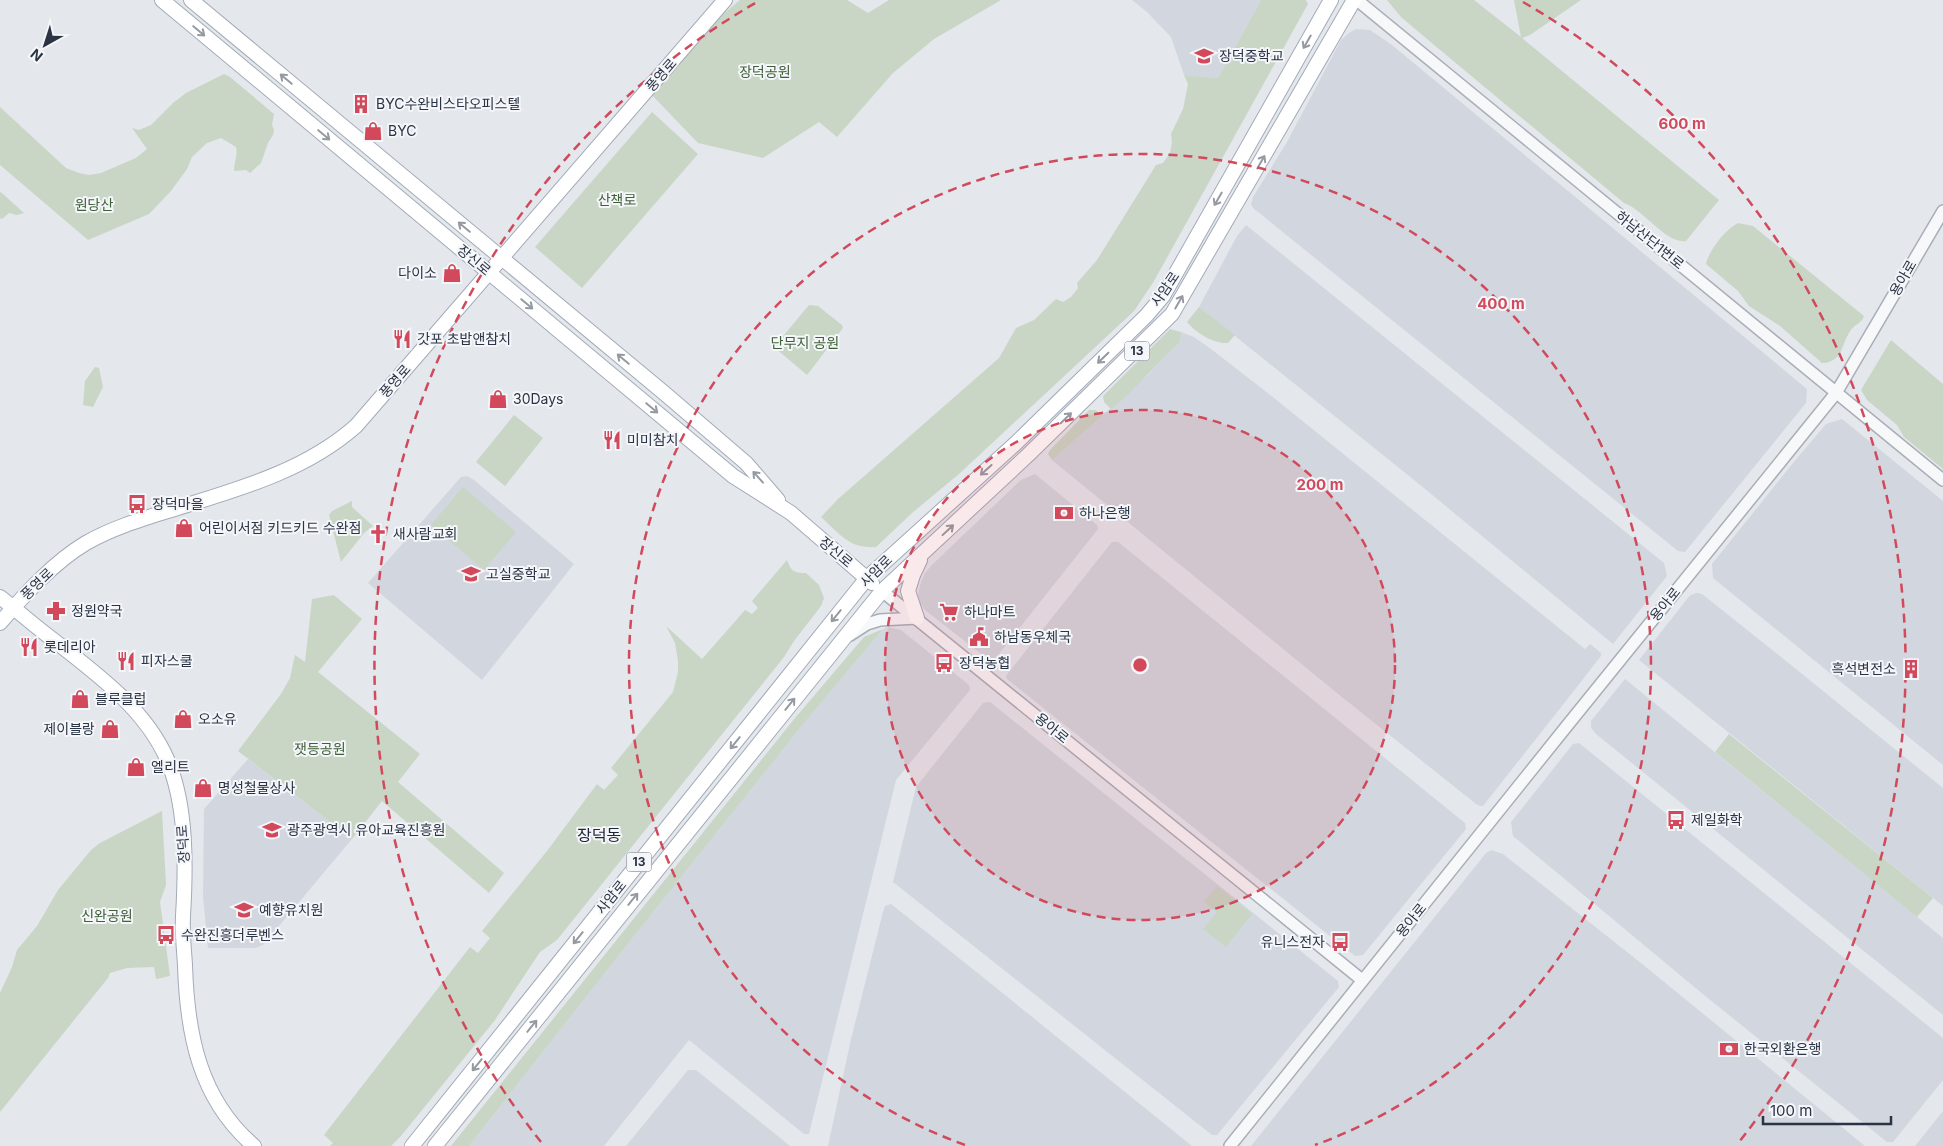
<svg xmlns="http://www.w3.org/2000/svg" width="1943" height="1146" viewBox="0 0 1943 1146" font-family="Inter,'Noto Sans KR',sans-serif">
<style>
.built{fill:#d2d6de}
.green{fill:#c9d6c5}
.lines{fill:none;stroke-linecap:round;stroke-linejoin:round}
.minor-casing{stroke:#a9aeb7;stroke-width:14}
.major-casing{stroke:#a3abb8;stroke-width:16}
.minor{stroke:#f7f8fa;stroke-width:11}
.major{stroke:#fff;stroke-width:14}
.oneway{stroke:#959aa2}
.ring{fill:none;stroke:#d1495b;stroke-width:2.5;stroke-dasharray:9 6}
.labels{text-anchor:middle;stroke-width:4;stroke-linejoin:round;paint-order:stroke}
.shield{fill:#f4f6f9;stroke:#676e7b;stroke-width:1}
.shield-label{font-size:12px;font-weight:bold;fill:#2b3445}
.poi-label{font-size:14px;fill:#2b3445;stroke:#f4f6f9;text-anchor:start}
.park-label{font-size:14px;fill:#3f6138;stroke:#f4f6f9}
.street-label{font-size:14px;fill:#2b3445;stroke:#f4f6f9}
.quarter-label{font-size:16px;fill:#1d2536;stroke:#f4f6f9}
.centre{fill:#d1495b;stroke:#f4f6f9;stroke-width:2.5}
.ring-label{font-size:15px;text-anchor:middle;font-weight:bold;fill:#d1495b;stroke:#f4f6f9;stroke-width:4;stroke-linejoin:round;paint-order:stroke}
</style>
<rect width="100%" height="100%" fill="#e4e7ec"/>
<path class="built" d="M1132,0H1261L1218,78L1184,75L1171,37L1147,12Z
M1356,29L1370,30L1392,45L1807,389L1806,403L1685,552L1678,551L1253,208L1251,204L1253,197L1287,142L1341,40L1349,33Z
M1246,225L1664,563L1667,576L1613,644L1419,484L1199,307L1237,236Z
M1181,332L1194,337L1211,349L1269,394L1585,649L1590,644L1601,653V656L1580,683L1483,806H1480L1476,804L1342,697L1052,460L1149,374L1167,353L1180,342Z
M1842,419L1943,501V765L1713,578L1712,564L1793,463L1826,424Z
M1035,474L1097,525L1098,529L994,660H989L925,610L920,603L918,595L920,585L925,573L933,564L1021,480Z
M467,476L474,480L574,564L482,680L368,583L461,477Z
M1112,542H1118L1465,823L1466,829L1363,955L1355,956L1007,679L1006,676Z
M1697,593L1702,594L1776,653L1943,788V906L1639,660L1687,599L1691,595Z
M887,627L901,630L969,685L970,690L896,780L809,1134H804L689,1040L604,1146H469L619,955L805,722L883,629Z
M1625,679L1943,938V1015L1596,734L1591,728V721Z
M990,702L1338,981L1339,987L1217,1135H1212L893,882L916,787L983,703Z
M1579,743L1943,1038V1080L1893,1142H1887L1704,995L1513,836L1511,822L1573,744Z
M248,759L352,839L263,945L255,948H208L203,896L204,809Z
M1491,850L1503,854L1641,963L1865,1146H1251L1486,853Z
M891,904L964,962L1192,1146H828L851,1039L883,912L885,906Z
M688,1070H696L790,1146H626Z
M1943,1111V1146H1915Z"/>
<path class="green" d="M740,0H847L868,13L889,0H1001L934,39L893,73L837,137L819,122L763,158L698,143L648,91L702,32Z
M1261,0H1306L1308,4L1154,281L1134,311L959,474L912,513L876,547C849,549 840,534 821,517L838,499L999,358L1016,328L1034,320L1056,299L1063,302L1071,297L1078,288L1077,283L1097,260L1156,165L1163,163L1170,153L1172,142L1171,134L1183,109L1188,84L1184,75L1218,78Z
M1387,0H1474L1521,37L1514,0H1581L1530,35L1522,38L1719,200L1686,241C1666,244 1644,210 1624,203L1421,34L1401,17Z
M224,74L230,77L274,114L272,125L274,130L273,135L268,143L261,163L250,173L246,170L234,171C234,162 238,156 236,147L221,138L207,143L192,157L187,169L171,191L149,214L88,240L0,165V107L66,168L79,173L89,175L101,173L136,158L147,149L132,128L139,130L151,125L173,103L186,93Z
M652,112L698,154L582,288L535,247Z
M0,192L3,194L24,213L17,215L9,213L2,219L0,218Z
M1738,223L1753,226L1864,316C1862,323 1855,324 1851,330C1840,345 1844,362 1822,363L1780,326L1749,306L1738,291L1706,264C1709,250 1725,230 1738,223Z
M809,305L818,306L842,325L843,328L807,375L774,347Z
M1199,307L1235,335L1228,343C1214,344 1196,333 1187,322Z
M1170,329L1181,332L1180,342C1156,363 1137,389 1111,409L1104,402L1103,396Z
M1891,340L1943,384V469L1904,437L1897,425L1867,400L1861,390Z
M95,367L99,368L103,387L93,407L83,405L85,381Z
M1089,410H1095L1103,415L1052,460L1048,454L1050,450Z
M514,415L543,438L505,486L476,462Z
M463,487L516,532L484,570L431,525Z
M352,501V507L373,526L364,533L341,562L329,515L332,511Z
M787,560C791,571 794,573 806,573L819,585L824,598L821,606L794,641L784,657L557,940L540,952L495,1020L401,1136L391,1146H330L333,1143L324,1135L470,947L478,953L490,938L482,931L547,851L597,784L604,790L618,775L611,768L673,692L678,672V661L675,643L666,626L702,659L745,610L752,614L758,608L752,601Z
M334,595L362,619L318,672L420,754L398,782L504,873L489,893L382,801L352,839L238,751L281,694L290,678L295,655L305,662L312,599Z
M883,629L805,722L619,955L469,1146H451L795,718L864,637Z
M1729,734L1933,898L1917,917L1715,752Z
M162,811L166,885L160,902L170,976L156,979L154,967L127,968L110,973L108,978L0,1112V993L12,967L17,950L37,926L58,890L91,850L100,843Z
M1217,886L1252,914L1226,947L1203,929L1217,912L1204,902Z"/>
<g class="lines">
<g class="minor-casing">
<path id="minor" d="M1357,0L1943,480
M882,591L1362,980
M850,635L867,624L880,620L917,618
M1230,1146L1566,727L1836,393L1943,211"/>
</g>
<g class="major-casing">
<path id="major" d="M162,0L733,476L791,513L872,583
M191,0L663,392L746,463L778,500
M0,597C19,612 37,628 56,642C98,675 145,709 167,759C187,805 186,866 183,916C182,932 184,949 185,965C187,1033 199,1099 254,1146
M917,618L908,591L913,575L920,560
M0,623C24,595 54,562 86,543C112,528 142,519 171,510C235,490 304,472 356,426L725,0
M412,1146L867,578L1015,444L1146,316L1163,296L1331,0
M435,1146L882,591L1028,455L1172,314L1354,0"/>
</g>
<use href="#minor" class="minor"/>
<use href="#major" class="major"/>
</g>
<defs><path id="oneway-shaft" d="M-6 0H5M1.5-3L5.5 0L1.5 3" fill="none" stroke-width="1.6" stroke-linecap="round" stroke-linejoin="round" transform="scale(1.25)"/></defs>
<g class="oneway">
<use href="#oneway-shaft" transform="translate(199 31) rotate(40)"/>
<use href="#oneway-shaft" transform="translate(1307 42) rotate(120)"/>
<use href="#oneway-shaft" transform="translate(286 79) rotate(-140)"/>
<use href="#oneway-shaft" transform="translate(324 135) rotate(40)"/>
<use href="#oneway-shaft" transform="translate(1261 162) rotate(-60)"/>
<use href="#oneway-shaft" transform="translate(1218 199) rotate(120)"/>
<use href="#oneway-shaft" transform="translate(464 227) rotate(-140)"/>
<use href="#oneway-shaft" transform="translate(1179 302) rotate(-60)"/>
<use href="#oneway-shaft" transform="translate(527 304) rotate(40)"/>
<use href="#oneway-shaft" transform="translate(1103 358) rotate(136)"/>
<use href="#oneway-shaft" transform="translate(623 359) rotate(-140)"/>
<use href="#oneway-shaft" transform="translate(652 408) rotate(40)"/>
<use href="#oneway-shaft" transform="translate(1066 418) rotate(-44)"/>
<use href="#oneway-shaft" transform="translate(986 470) rotate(138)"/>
<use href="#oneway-shaft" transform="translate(758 477) rotate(-132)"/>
<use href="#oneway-shaft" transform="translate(948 530) rotate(-43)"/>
<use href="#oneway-shaft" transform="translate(836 616) rotate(129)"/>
<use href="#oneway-shaft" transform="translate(790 704) rotate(-51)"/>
<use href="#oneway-shaft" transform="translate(735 743) rotate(129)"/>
<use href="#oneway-shaft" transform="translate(633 899) rotate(-51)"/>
<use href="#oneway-shaft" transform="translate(578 938) rotate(129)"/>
<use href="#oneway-shaft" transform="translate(532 1026) rotate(-51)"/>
<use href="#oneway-shaft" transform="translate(477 1065) rotate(129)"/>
</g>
<circle cx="1140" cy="665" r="255" fill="#d1495b" fill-opacity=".12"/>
<g class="ring">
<circle cx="1140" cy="665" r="255"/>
<path d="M965 1145A511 511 0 1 1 1315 1145"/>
<path d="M541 1142A766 766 0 0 1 757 2M1523 2A766 766 0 0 1 1739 1142"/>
</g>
<defs>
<g id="school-bare" transform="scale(1.5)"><path d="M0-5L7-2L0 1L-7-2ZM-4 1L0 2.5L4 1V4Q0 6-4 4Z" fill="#d1495b" stroke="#f4f6f9" stroke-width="2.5" paint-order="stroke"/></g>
<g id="building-bare" transform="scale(1.5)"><path d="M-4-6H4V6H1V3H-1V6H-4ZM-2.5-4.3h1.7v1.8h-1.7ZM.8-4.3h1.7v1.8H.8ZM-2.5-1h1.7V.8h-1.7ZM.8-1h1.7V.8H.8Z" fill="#d1495b" stroke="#f4f6f9" stroke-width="2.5" paint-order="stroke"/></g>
<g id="shop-bare" transform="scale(1.5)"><path d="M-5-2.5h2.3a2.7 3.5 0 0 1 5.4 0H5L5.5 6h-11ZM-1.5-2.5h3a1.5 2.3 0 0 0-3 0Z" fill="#d1495b" stroke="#f4f6f9" stroke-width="2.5" paint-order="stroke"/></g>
<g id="restaurant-bare" transform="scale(1.5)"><path d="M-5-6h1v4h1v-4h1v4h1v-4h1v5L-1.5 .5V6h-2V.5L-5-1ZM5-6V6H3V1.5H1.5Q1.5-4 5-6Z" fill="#d1495b" stroke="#f4f6f9" stroke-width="2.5" paint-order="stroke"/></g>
<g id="bus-bare" transform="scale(1.5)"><path d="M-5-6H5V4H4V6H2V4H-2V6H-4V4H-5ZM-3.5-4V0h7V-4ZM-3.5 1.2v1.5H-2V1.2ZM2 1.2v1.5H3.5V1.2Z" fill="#d1495b" stroke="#f4f6f9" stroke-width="2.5" paint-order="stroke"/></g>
<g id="bank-bare" transform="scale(1.5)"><path d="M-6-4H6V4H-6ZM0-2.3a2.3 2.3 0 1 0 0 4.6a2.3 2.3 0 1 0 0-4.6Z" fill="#d1495b" stroke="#f4f6f9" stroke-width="2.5" paint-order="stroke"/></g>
<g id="church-bare" transform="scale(1.5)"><path d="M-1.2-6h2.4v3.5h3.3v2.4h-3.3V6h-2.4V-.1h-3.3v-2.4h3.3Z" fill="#d1495b" stroke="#f4f6f9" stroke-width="2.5" paint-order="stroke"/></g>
<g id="pharmacy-bare" transform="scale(1.5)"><path d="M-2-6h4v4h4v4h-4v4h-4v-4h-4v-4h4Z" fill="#d1495b" stroke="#f4f6f9" stroke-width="2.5" paint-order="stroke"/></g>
<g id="supermarket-bare" transform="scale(1.5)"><path d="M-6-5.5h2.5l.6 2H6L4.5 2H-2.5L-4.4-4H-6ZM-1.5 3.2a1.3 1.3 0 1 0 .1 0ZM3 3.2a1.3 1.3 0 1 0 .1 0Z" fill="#d1495b" stroke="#f4f6f9" stroke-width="2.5" paint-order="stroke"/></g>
<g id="civic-bare" transform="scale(1.5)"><path d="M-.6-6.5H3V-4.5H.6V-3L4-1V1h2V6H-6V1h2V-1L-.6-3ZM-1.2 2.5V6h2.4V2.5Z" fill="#d1495b" stroke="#f4f6f9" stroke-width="2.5" paint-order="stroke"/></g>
</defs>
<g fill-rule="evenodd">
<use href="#school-bare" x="1204" y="56"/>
<use href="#building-bare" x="361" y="104"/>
<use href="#shop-bare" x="373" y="131"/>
<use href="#shop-bare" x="452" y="273"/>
<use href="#restaurant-bare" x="402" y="339"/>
<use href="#shop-bare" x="498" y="399"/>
<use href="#restaurant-bare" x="612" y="440"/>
<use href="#bus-bare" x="137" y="504"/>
<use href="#bank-bare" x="1064" y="513"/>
<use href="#shop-bare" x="184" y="528"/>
<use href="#church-bare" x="378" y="534"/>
<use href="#school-bare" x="471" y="574"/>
<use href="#pharmacy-bare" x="56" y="611"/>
<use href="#supermarket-bare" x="949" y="612"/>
<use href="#civic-bare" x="979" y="637"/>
<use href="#restaurant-bare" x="29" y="647"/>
<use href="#restaurant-bare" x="126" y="661"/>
<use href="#bus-bare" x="944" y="663"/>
<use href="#building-bare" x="1911" y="669"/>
<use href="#shop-bare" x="80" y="699"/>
<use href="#shop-bare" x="183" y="719"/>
<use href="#shop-bare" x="110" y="729"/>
<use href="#shop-bare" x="136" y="767"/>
<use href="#shop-bare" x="203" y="788"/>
<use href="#bus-bare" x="1676" y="820"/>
<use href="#school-bare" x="272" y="830"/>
<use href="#school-bare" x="244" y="910"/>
<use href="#bus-bare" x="166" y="935"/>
<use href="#bus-bare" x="1340" y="942"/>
<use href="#bank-bare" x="1729" y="1049"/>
</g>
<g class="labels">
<g class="shield">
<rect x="1124.5" y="341.5" width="25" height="19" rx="4"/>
<rect x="626.5" y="852.5" width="25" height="19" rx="4"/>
</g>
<g class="shield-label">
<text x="1137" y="355">13</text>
<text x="639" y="866">13</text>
</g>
<g class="poi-label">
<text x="1219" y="61">장덕중학교</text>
<text x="376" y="109">BYC수완비스타오피스텔</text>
<text x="388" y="136">BYC</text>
<text x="437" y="278" text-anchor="end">다이소</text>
<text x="417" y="344">갓포 초밥앤참치</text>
<text x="513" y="404">30Days</text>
<text x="627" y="445">미미참치</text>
<text x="152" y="509">장덕마을</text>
<text x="1079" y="518">하나은행</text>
<text x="199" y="533">어린이서점 키드키드 수완점</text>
<text x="393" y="539">새사람교회</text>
<text x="486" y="579">고실중학교</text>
<text x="71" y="616">정원약국</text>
<text x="964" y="617">하나마트</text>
<text x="994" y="642">하남동우체국</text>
<text x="44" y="652">롯데리아</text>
<text x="141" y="666">피자스쿨</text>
<text x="959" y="668">장덕농협</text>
<text x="1896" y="674" text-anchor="end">흑석변전소</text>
<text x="95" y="704">블루클럽</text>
<text x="198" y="724">오소유</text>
<text x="95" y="734" text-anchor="end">제이블랑</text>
<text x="151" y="772">엘리트</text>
<text x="218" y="793">명성철물상사</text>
<text x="1691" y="825">제일화학</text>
<text x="287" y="835">광주광역시 유아교육진흥원</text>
<text x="259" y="915">예향유치원</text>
<text x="181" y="940">수완진흥더루벤스</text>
<text x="1325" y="947" text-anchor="end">유니스전자</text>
<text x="1744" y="1054">한국외환은행</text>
</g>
<g class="park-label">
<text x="765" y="77">장덕공원</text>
<text x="617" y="205">산책로</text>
<text x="94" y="210">원당산</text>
<text x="805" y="348">단무지 공원</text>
<text x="320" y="754">잿등공원</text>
<text x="107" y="921">신완공원</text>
</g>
<g class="street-label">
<text transform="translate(661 75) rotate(-49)" y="5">풍영로</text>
<text transform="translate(1650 240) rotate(39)" y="5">하남산단1번로</text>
<text transform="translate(474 260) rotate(40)" y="5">장신로</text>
<text transform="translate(1903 278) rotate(-60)" y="5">용아로</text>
<text transform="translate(1165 289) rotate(-56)" y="5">사암로</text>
<text transform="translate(395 381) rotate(-49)" y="5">풍영로</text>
<text transform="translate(836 552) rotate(40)" y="5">장신로</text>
<text transform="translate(876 571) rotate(-45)" y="5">사암로</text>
<text transform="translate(37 584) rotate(-44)" y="5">풍영로</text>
<text transform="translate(1665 604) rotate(-51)" y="5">용아로</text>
<text transform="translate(1052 728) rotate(39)" y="5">용아로</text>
<text transform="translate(183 844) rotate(-94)" y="5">장덕로</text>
<text transform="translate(611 897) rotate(-51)" y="5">사암로</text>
<text transform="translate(1411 920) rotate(-51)" y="5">용아로</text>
</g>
<g class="quarter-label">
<text x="599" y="841">장덕동</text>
</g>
</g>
<circle cx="1140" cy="665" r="8" class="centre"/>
<g class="ring-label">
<text x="1682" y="129">600 m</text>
<text x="1501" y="309">400 m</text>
<text x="1320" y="490">200 m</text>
</g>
<g transform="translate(45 45) rotate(219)" stroke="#f4f6f9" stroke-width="4" paint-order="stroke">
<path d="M0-4L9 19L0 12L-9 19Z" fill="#2b3445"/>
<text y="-8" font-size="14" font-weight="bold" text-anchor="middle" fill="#2b3445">N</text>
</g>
<path d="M1763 1116v8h128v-8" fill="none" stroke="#2b3445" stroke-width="2.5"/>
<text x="1770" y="1116" font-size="15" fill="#2b3445" stroke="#f4f6f9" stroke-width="4" paint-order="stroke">100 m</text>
</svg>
